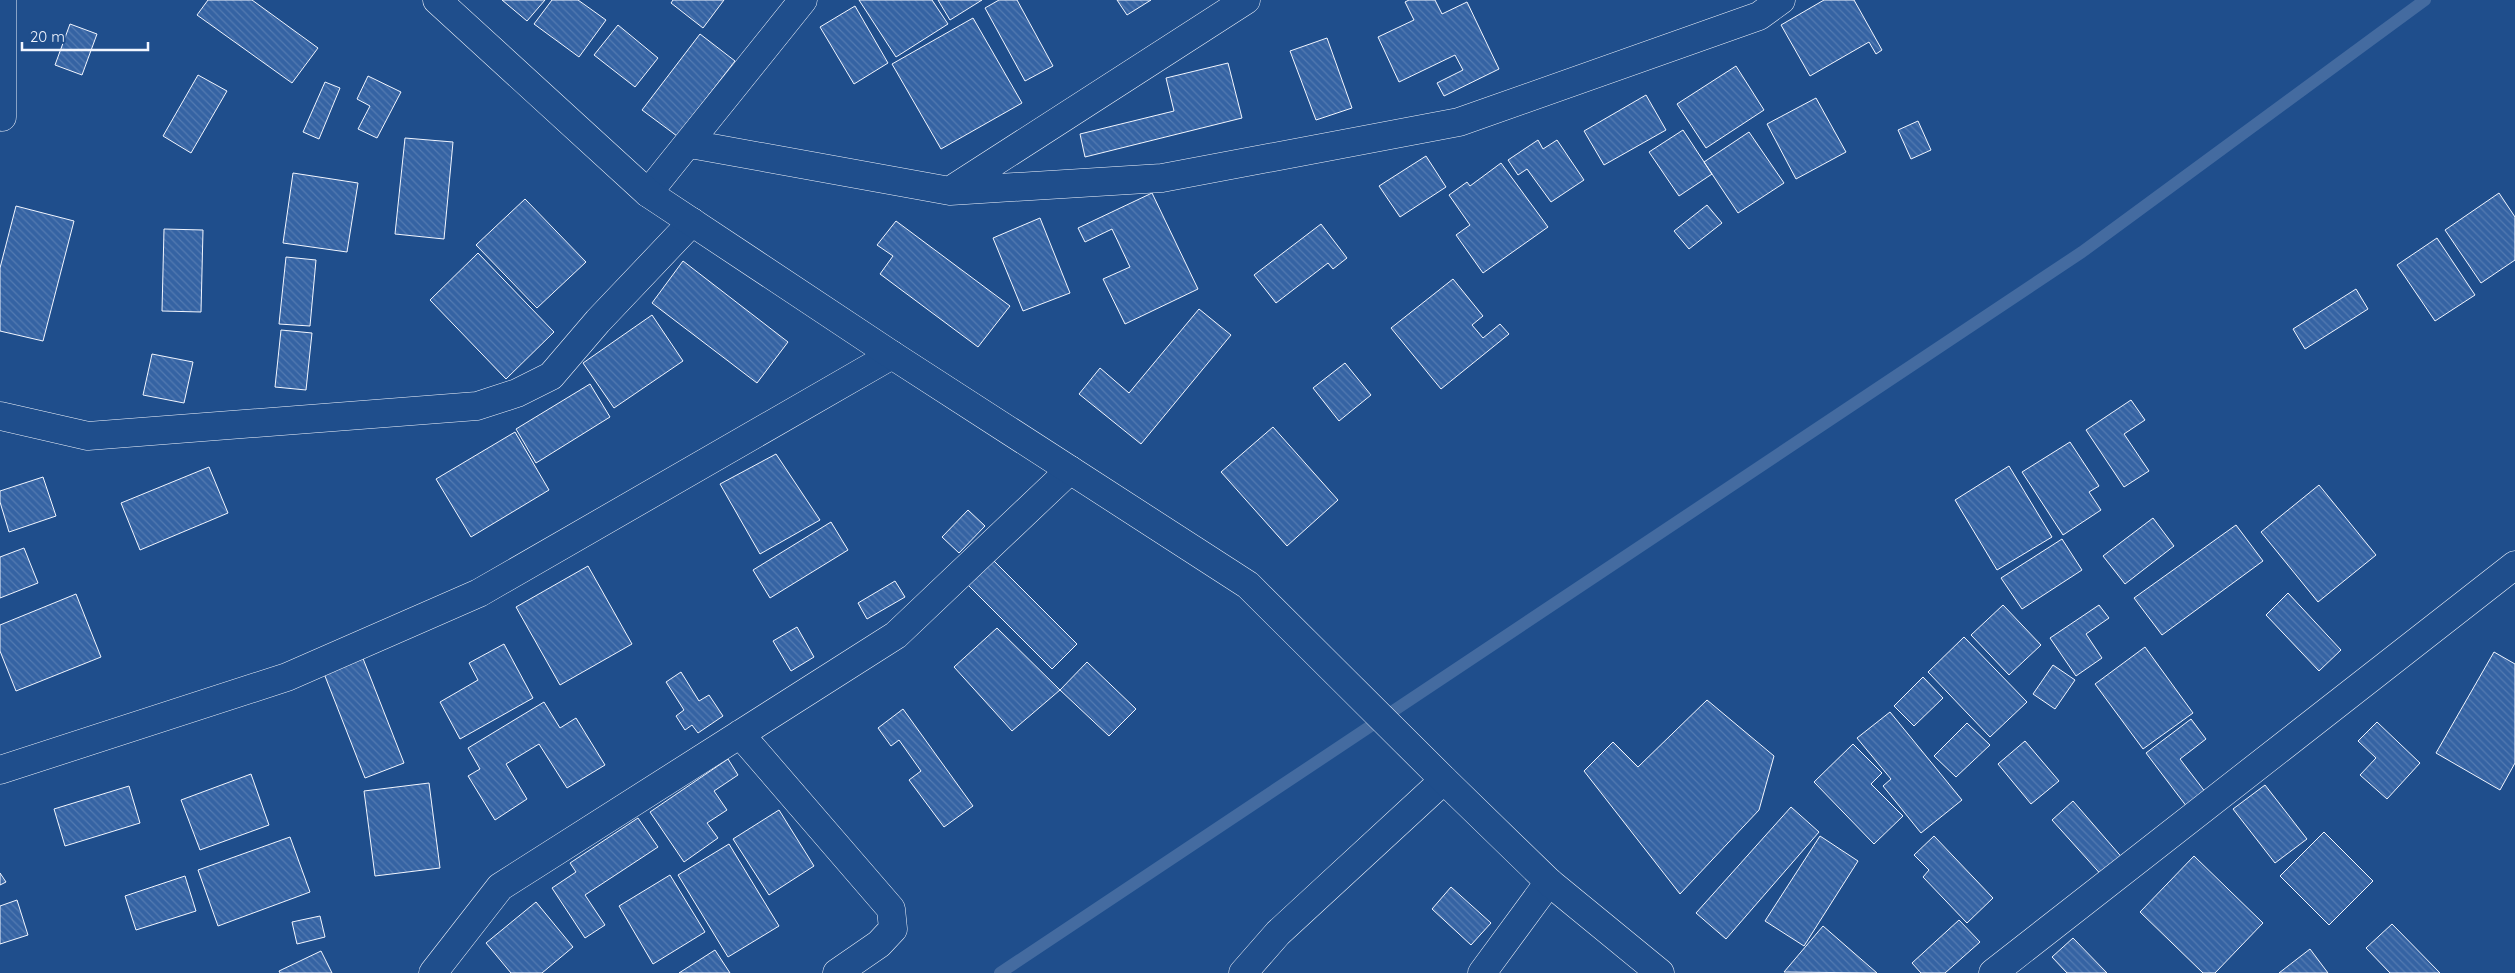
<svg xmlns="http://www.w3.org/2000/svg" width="2515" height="973" viewBox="0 0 2515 973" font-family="Quicksand,sans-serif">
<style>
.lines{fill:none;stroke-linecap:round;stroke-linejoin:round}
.stream{stroke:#446ba0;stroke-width:12}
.building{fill:url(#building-back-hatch);stroke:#f2f6ff}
.street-casing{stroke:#f2f6ff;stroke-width:29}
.secondary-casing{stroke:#f2f6ff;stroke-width:29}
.street{stroke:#1f4e8c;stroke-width:28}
.secondary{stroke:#1f4e8c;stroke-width:28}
</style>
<defs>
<pattern id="building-back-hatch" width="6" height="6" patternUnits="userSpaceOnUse" patternTransform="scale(1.25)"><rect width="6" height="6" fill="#3563a3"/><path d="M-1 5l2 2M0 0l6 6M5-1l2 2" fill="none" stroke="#537ab1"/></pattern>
</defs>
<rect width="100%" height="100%" fill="#1f4e8c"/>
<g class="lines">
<path class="stream" d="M1000,973L2082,252L2425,0"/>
</g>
<path class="building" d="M208,0H252L318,48L292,83L197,15Z
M502,0H545L527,21Z
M552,0H578L606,20L579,57L534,24Z
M673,0H724L703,28L671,3Z
M859,0H932L948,24L896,57Z
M938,0H982L950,20Z
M999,0H1017L1053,66L1025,81L985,8Z
M1117,0H1151L1127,15Z
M1409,0H1435L1442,14L1467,2L1499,69L1444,96L1437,83L1463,70L1455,55L1399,82L1378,37L1414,20L1405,2Z
M1824,0H1854L1882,50L1876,54L1869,42L1810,76L1781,25Z
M855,6L888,63L854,84L820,27Z
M973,18L1022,103L941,149L892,64Z
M70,24L97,34L82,75L55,65Z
M618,25L658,58L635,87L594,55Z
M700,34L735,61L677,136L642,110Z
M1327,38L1352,108L1316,120L1290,51Z
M1228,63L1242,118L1085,157L1080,134L1174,111L1166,78Z
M1736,66L1764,110L1706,148L1677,104Z
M198,75L227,91L191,153L163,136Z
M368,76L401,92L377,138L358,129L370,106L357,99Z
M325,82L340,88L319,139L303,132Z
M1646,95L1666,130L1604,165L1584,131Z
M1816,98L1846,152L1796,179L1767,124Z
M1918,121L1931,150L1911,159L1898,130Z
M1683,130L1712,174L1679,196L1649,152Z
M1749,132L1784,183L1738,213L1704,162Z
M405,138L453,142L444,239L395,234Z
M1538,140L1543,149L1557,140L1584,180L1551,202L1527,169L1518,175L1508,160Z
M1426,156L1446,187L1400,217L1379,186Z
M1501,163L1548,227L1483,273L1456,235L1470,225L1449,195L1467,182L1470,186Z
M293,173L358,183L347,252L283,243Z
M1152,193L1198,289L1125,324L1103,279L1130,267L1112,229L1085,242L1078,228Z
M2499,193L2515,217V260L2481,283L2445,230Z
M525,199L586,262L537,308L476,245Z
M1707,205L1722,223L1689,249L1674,231Z
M16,206L74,221L43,341L0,331V268Z
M1040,218L1070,293L1023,311L993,238Z
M896,221L1010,306L978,347L880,274L893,256L877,245Z
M1321,224L1347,258L1333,269L1328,263L1276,303L1254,275Z
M164,229L203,230L201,312L162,311Z
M2437,238L2475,295L2435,321L2397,265Z
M478,253L554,332L506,379L430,300Z
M286,257L316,260L310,326L279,324Z
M683,261L788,342L757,383L652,303Z
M1453,279L1483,316L1472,325L1483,338L1500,324L1509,334L1441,389L1391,328Z
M2356,289L2368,309L2305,349L2293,329Z
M1199,309L1231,335L1141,444L1079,394L1100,368L1129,393Z
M652,315L683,361L614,408L583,363Z
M281,330L312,333L306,390L275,387Z
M152,354L193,362L184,403L143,395Z
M1345,363L1371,395L1339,421L1313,388Z
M590,384L610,417L536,463L516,429Z
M2131,400L2145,420L2124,434L2149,471L2124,487L2086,430Z
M1273,427L1338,500L1287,546L1221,472Z
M515,432L549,490L471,537L436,479Z
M2070,442L2099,486L2089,492L2101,510L2063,535L2022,472Z
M776,454L820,520L760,554L720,484Z
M2009,466L2052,537L1997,570L1955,500Z
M209,467L228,513L140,550L121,503Z
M43,477L56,516L9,532L0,502V491Z
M2319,485L2376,555L2318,602L2261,532Z
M968,510L985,526L959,553L942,537Z
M2153,518L2174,546L2125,584L2103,556Z
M831,522L848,550L770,598L753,570Z
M2236,525L2263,561L2162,635L2134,598Z
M2062,539L2082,570L2022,609L2001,578Z
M24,548L38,583L0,598V557Z
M993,560L1077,644L1052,669L968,585Z
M588,566L632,644L560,685L516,607Z
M895,581L905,597L867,619L858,603Z
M2288,593L2341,650L2319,671L2266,615Z
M76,594L101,657L16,691L0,651V625Z
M2003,605L2041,645L2009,675L1971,635Z
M2099,605L2109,618L2086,634L2102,658L2076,676L2050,638Z
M797,627L814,657L791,671L773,641Z
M997,628L1060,690L1012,731L954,667Z
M1964,637L2027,702L1990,737L1928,672Z
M504,644L533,698L460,739L440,702L478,680L469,663Z
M2145,647L2193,713L2143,749L2095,684Z
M2494,652L2515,664V763L2500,790L2436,753Z
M362,656L404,763L365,778L323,671Z
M1087,662L1136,709L1109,736L1060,690Z
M2053,665L2075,680L2055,709L2033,694Z
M681,672L699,701L709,695L723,716L698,733L692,725L685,730L676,716L684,710L666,682Z
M1923,677L1943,698L1914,726L1894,706Z
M1707,700L1774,756L1759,810L1680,894L1584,771L1613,742L1638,767Z
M544,702L560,728L576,718L605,765L567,788L539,744L506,764L527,799L495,820L468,776L480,769L468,748Z
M903,709L973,806L944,827L909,780L921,771L899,740L891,746L878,728Z
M1890,712L1962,800L1921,833L1883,786L1891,779L1857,738Z
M2191,719L2206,739L2180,759L2206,793L2187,807L2146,753Z
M2377,722L2420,763L2387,799L2360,775L2376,758L2358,741Z
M1967,723L1990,745L1956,777L1934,756Z
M2025,741L2059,781L2031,804L1998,764Z
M1853,744L1882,773L1871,784L1903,816L1874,844L1814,782Z
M728,759L738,775L714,791L727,810L707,823L718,838L684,862L650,812Z
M251,774L269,825L200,850L181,800Z
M429,783L440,868L375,876L364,791Z
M2265,785L2307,839L2275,863L2233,809Z
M129,786L140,823L65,846L54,809Z
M2073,801L2125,861L2105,879L2052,820Z
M1791,807L1819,832L1726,939L1696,913Z
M779,810L814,866L769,895L733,839Z
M638,818L658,847L585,895L605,925L585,938L552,888L576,872L570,863Z
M2324,832L2373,881L2329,925L2280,876Z
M1820,836L1858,861L1804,946L1765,921Z
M1934,836L1993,898L1967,923L1923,877L1929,870L1914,855Z
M290,837L310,892L218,926L198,870Z
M729,844L779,926L728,957L678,875Z
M2194,856L2263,923L2215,973H2203L2140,912Z
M0,873L6,882L0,885Z
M670,875L705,932L653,964L619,906Z
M185,876L196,911L136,930L125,896Z
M1451,887L1491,923L1471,945L1432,909Z
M17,900L28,935L0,944V906Z
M536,902L573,947L542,973H511L486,943Z
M320,916L325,937L297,944L292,922Z
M1959,920L1980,942L1945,973H1921L1912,963Z
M2392,924L2440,973H2390L2366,948Z
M1823,926L1877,973L1784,972Z
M2073,938L2107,973H2067L2052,957Z
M2310,949L2328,973H2279Z
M715,950L730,973H679Z
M321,951L332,973H280L279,971Z"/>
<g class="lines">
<g class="street-casing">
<path id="street" d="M2,117V0
M690,144L950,191L1162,178L1459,122L1759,16L1781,0
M951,190L1246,0
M648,193L803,0
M0,416L88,436L477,406L517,393L551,376L598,321L692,222
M740,734L891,909L893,929L879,944L837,973
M0,770L287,677L479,593L892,355
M433,973L500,887L896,635L1070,470
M1243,973L1278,933L1444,780
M1482,973L1549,882
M1993,973L2515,565"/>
</g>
<g class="secondary-casing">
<path id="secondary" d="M437,0L648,193L892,355L1248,585L1444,780L1549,882L1660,973"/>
</g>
<use href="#street" class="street"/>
<use href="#secondary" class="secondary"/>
</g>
<path d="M22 42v8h126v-8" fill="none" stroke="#f2f6ff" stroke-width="2.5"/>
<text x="30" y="42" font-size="15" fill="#f2f6ff" stroke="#1f4e8c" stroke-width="4" paint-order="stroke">20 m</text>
</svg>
